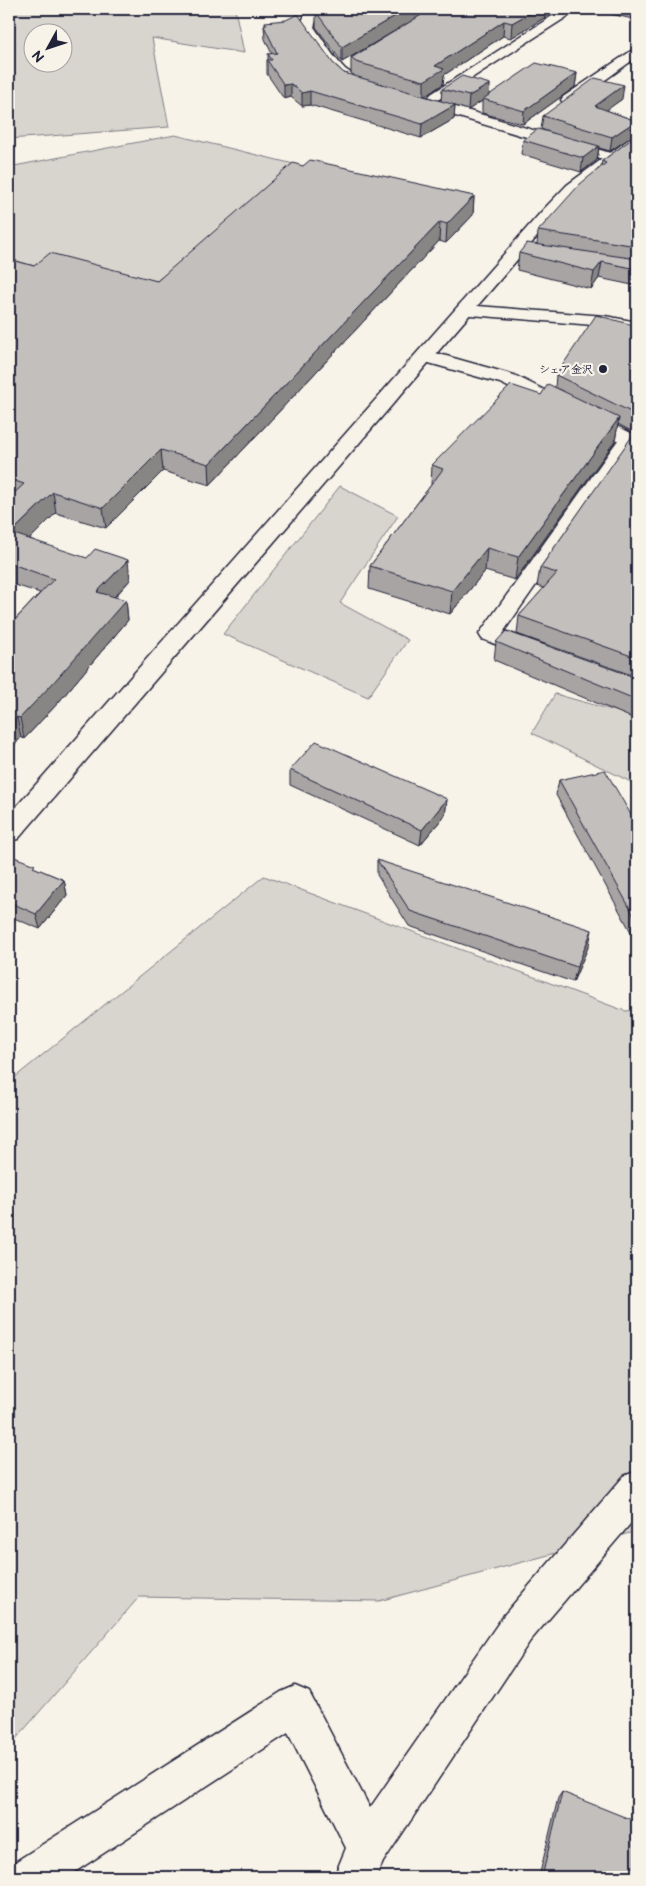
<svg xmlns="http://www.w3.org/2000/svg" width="646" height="1886" viewBox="0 0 646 1886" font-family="'Balsamiq Sans','Klee One',sans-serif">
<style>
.green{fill:#d8d5cf;stroke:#7d7c85;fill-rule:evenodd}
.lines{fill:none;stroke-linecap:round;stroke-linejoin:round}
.minor-casing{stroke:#22223b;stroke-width:3}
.tertiary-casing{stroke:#22223b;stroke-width:3}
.minor{fill:#f7f3e8;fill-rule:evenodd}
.tertiary{fill:#f7f3e8;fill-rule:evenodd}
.wall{fill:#a7a4a3;stroke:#22223b}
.shaded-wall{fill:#888684;stroke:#22223b}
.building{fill:#c2bfbd;stroke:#22223b}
.poi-dot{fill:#22223b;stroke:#f7f3e8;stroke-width:2}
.labels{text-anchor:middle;stroke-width:4.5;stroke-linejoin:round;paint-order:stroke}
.far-poi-label{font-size:11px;font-weight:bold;fill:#22223b;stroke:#f7f3e8;text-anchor:end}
</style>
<rect width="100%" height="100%" fill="#f7f3e8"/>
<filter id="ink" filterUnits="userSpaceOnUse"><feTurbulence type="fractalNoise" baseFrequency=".02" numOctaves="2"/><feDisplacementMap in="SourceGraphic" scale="10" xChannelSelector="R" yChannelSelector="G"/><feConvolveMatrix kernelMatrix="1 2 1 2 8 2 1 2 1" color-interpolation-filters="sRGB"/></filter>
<g filter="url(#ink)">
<path class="green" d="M9,9H235L244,53L152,38L169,127L9,139ZM32,32H62V62H32Z
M175,135L306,167L141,295L9,260V167Z
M340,486L398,516L340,603L408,640L368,697L223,634Z
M555,694L637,717V785L532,733Z
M264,876L625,1011L637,1010V1531L379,1601L139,1597L9,1747V1082Z"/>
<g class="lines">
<g class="minor-casing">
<path id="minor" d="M307,9H319L314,27C324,41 333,57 345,69C352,75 363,78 368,85L366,88C339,95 313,45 300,27Z
M563,9H579L436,101L617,155L620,158L617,161H607L415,104L413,101L420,97L430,99L429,97L431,94Z
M637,47V57L573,103H563L561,100L563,97Z
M465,305L605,316L637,322V332L605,326L459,314L456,310L459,306Z
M425,350L514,375L637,436V440L504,631L544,645L547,650L544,655C525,660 500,645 482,639L479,634L618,440L500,383L418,360L416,356L418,352Z
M637,1471V1516L530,1641L383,1862L376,1877H334L346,1848L288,1733L67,1877H9L15,1862L281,1692L295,1686L309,1692L370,1808L504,1615L624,1476Z"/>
</g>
<g class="tertiary-casing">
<path id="tertiary" d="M637,136V147L579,191L554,217L18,839L9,841V815L542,211L567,185L632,137Z"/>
</g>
<use href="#minor" class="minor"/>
<use href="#tertiary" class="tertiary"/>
</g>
<path class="wall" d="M559,9L511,38L503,36L444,75L443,84L425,96L441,101L442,89L490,84L489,95L577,73L575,87L523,124L482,113V101L468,110L455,106L454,119L421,138L310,105L302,106L291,97L284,99L267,74V60H268V54H272L265,39L264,26H265V22L333,63L344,73L355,76L351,73V58L409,22L342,62L316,27V12Z
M589,9H637V20Z
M622,99L606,110L636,121L634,135L610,151L599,148L597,160L581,172L521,154L523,140L555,134L541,129L543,116Z
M637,135V286L599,278L591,289L517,270L519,253L537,245L538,231L601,166L602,161Z
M303,166L474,196L473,215L446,243L439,241L210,485L163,471L106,528L56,513L30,539L130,580L115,597L126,600L128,620L57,704L24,739L21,737L14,746L9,744V626L40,593L9,583V259L34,266L157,281Z
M637,326V677L517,634L519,616L544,588L537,586L540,568L635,433L618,424L615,441L515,580L485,571L450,614L369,589L370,566L431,485L432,465L541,395L555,388L556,375Z
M496,642L637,678V720L494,660Z
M290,770L447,799L445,815L420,845L290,785Z
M559,780L637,825V943L556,795Z
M9,855L35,868L64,880L67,895L40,929L9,916Z
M377,860L589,945L573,982L409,926L377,875Z
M562,1792L637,1877H539L558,1798Z"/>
<path class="shaded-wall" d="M407,9H432L342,62V47Z
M537,9H559L511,38L512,23Z
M504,21L503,36L444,75L443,84L424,97V81L435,66Z
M577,73L575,87L523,124L524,111Z
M291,84V97L284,99V85Z
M490,84L489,97L483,99L482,101L468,110L469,96Z
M624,85L622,99L593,120L595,106Z
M310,91V105L302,106V93Z
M455,105L454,119L421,138L422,124Z
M636,121L634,135L610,151L612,137Z
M599,146L597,160L581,172L583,158Z
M474,196L473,215L446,243L447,224Z
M440,222L439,241L210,485L209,464Z
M602,262L599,278L591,289L594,272Z
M619,418L615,441L515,580L518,557Z
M161,450L163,471L106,528L103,508Z
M53,492L56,513L15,554L11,533Z
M487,548L485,571L450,614L452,591Z
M128,560L130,580L100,612L97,592Z
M126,600L128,620L57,704L24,739L20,718Z
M17,717L21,737L14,746L9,726Z
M447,799L445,815L420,845L422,830Z
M64,880L67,895L40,929L36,914Z
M592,930L589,945L573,982L577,967Z"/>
<path class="building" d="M317,9H407L342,47L316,12Z
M431,9H537L512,23L504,21L435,66L444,69L424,81L356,62L351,58Z
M298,14L333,63L344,73L455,105L422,124L310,91L302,93L291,84L284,85L267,60H272L268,54L277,53L264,26L267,25L265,22L286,20Z
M536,63L577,73L524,111L483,99Z
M462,76L490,84L469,96L442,89Z
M595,78L624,85L595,106L636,121L612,137L543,116Z
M538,129L599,146L583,158L523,140Z
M637,135V246L538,231L580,184L606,163L602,161Z
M310,160L474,196L447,224L440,222L209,464L161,450L103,508L53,492L11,533L87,558L95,549L128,560L97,592L126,600L53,683L20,718L17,717L9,725V626L54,579L9,563V498L24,484L9,479V259L34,266L50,253L157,281L293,163L303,166Z
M527,243L637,259V269L602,262L594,272L519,253Z
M596,315L637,326V415L556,375Z
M548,384L619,418L518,557L487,548L452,591L370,566L443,469L432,465L511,385L541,395Z
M637,429V658L519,616L557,573L540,568Z
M506,631L637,678V700L496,642Z
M316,741L447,799L422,830L290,770Z
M605,770L637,825V921L559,780Z
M9,855L35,865L33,867L64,880L36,914L9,902Z
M377,860L592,930L577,967L410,911Z
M562,1792L637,1822V1877H542Z"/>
</g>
<circle class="poi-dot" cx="603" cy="369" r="5"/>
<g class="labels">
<g class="far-poi-label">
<text x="593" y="373">シェア金沢</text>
</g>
</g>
<rect width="646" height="1886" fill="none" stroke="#f7f3e8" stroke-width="30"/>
<rect x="15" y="15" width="616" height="1856" fill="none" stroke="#22223b" stroke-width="2" filter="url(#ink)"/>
<g transform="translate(48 48) rotate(230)"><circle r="24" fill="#f7f3e8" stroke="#a29fa3"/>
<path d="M0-4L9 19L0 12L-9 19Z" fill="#22223b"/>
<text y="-8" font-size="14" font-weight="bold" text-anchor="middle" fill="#22223b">N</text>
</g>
</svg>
